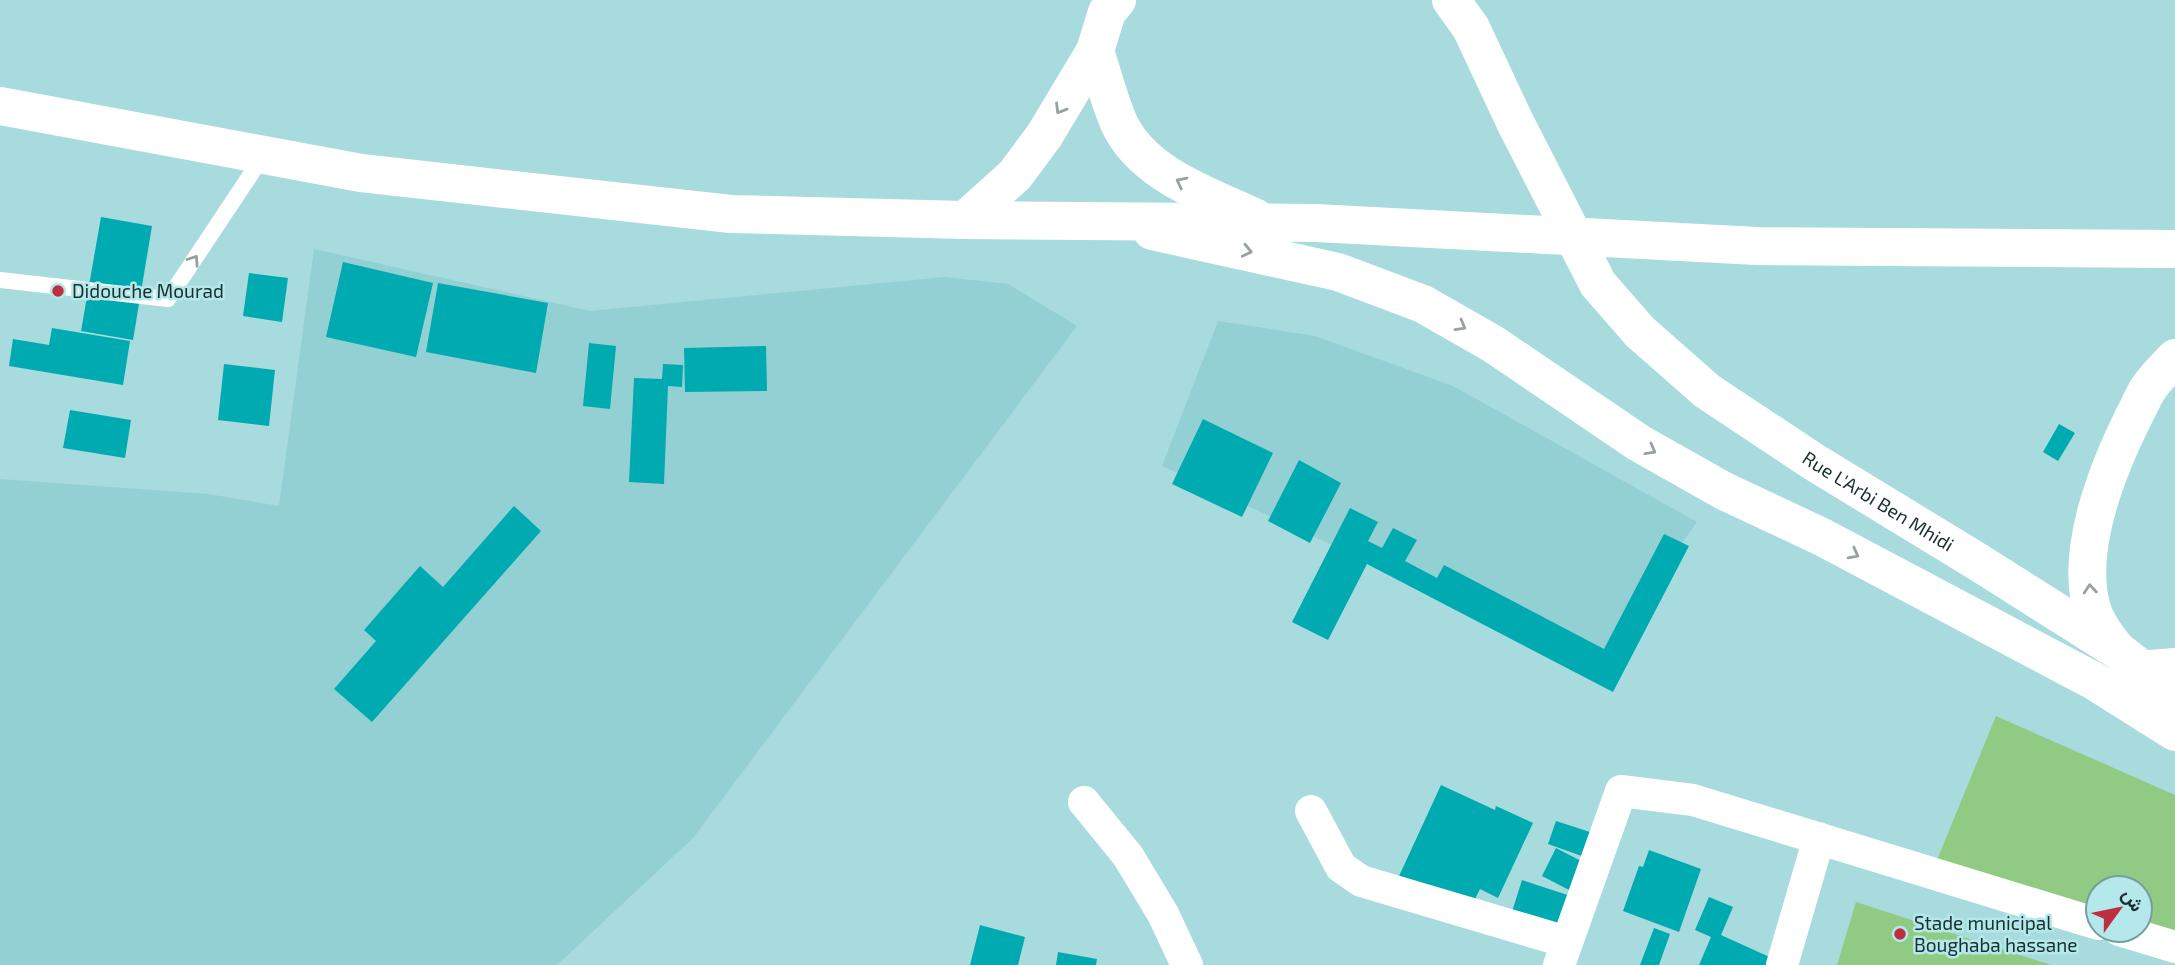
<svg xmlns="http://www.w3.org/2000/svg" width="2175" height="965" viewBox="0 0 2175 965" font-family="'Exo 2',Vazirmatn,sans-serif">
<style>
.built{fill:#93d0d3}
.green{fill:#91cb83}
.building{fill:#00aab1}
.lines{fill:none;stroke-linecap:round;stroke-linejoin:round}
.lane{stroke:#fff;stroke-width:16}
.street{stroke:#fff;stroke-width:32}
.secondary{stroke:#fff;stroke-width:38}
.primary{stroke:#fff;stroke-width:38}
.oneway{stroke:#98a1a1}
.poi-dot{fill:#bf2e40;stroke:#b4e8ea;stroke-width:2.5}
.labels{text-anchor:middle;stroke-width:5;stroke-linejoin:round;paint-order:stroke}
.poi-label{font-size:19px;fill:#192e2f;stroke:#b4e8ea;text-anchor:start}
.street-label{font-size:19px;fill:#192e2f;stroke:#b4e8ea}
</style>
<rect width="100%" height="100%" fill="#a7dbdd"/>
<path class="built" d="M314,249L590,311L945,277L1008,284L1077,326L693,838L557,965H0V479L208,494L279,506Z
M1218,321L1315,336L1453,386L1697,522L1592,666L1162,466Z"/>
<path class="green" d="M1996,716L2175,795V931L2140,921V888H2098V908L1937,860Z
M1856,902L2051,965H1837Z"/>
<path class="building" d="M101,217L152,226L133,340L81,331Z
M343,262L433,283L416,357L326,337Z
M249,273L288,278L282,322L243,316Z
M438,283L548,303L536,373L426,352Z
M52,328L130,341L123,385L9,366L13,339L49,345Z
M589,343L616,346L610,409L583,406Z
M766,346L767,391L685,392L684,348Z
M224,364L275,370L269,426L218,420Z
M663,364L683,365L682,387L668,386L664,484L629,482L634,378L662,379Z
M70,410L131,420L125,458L63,448Z
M1203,419L1273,453L1242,517L1172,484Z
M2059,424L2075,433L2058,461L2043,452Z
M1299,460L1341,483L1310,543L1268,521Z
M514,506L541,531L372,722L334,689L376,641L364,630L420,566L443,587Z
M1350,508L1378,522L1368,541L1382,548L1393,528L1417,540L1405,561L1437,578L1444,565L1604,649L1664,534L1689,546L1613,692L1367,564L1328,640L1292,622Z
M1441,785L1495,810L1496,806L1533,823L1498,898L1480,889L1473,903L1394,887Z
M1556,821L1599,835L1590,859L1548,844Z
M1556,848L1585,863L1571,891L1542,876Z
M1649,850L1701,869L1679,932L1623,911L1639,866L1643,867Z
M1522,880L1592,903L1581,938L1511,915Z
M1709,897L1733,907L1721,935L1787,965H1699L1711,937L1695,930Z
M980,925L1025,937L1018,965H970Z
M1654,928L1670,934L1659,965H1640Z
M1058,952L1097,959L1096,965H1056Z"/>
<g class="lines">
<path class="lane" d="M0,280L168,299L263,156"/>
<path class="street" d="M2137,667L2175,664
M1084,802L1128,856L1163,914L1187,965
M1311,811L1341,867L1361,881L1567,942
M2119,930L2175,947
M1559,965L1621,791L1693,800L2098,924
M1782,965L1819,838"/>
<path class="secondary" d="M1152,231L1338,272L1423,304L1493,344L1639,443L1724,491L1822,537L2094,681L2175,732
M1978,562L2117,650L2161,684L2175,700
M2117,650C2107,638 2097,625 2092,609C2075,549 2108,468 2135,414C2140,405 2144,394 2150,386C2157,376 2167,367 2175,358"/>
<g class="primary">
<path id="s1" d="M1451,0L1471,28L1515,122L1598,284L1640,332L1707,391L1814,462L1978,562"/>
<path d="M1095,51C1103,75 1109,100 1119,123C1143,175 1208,195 1256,218"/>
<path d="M0,106L361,173L731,214L965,220L1316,223L1757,246L2175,249"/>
<path d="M965,220L1015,175L1044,136L1095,51L1107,12L1117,0"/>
</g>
</g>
<defs><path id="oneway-chevron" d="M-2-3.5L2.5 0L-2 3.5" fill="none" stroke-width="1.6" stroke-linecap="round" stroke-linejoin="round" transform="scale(1.75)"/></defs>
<g class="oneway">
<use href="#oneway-chevron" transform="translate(1060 109) rotate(121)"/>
<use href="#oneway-chevron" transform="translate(1181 182) rotate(-153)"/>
<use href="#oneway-chevron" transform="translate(1247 251) rotate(13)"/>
<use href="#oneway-chevron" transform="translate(194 260) rotate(-56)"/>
<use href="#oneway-chevron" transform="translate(1461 326) rotate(30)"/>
<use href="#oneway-chevron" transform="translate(1651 450) rotate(29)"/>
<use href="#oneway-chevron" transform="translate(1854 554) rotate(28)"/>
<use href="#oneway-chevron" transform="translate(2090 589) rotate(-95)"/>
</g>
<g class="poi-dot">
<circle cx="58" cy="291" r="7"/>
<circle cx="1900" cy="934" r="7"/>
</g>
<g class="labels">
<g class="poi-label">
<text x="72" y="298">Didouche Mourad</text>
<text x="1914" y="930">Stade municipal<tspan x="1914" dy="22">Boughaba hassane</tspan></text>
</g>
<g class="street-label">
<text dy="7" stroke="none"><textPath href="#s1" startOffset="677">Rue L'Arbi Ben Mhidi</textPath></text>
</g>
</g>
<g transform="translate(2119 909) rotate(57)"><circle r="33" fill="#b4e8ea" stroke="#769e9f" stroke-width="2"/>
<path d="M0-5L12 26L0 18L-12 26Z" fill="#bf2e40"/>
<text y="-10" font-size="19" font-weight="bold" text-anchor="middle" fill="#192e2f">ش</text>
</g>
</svg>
